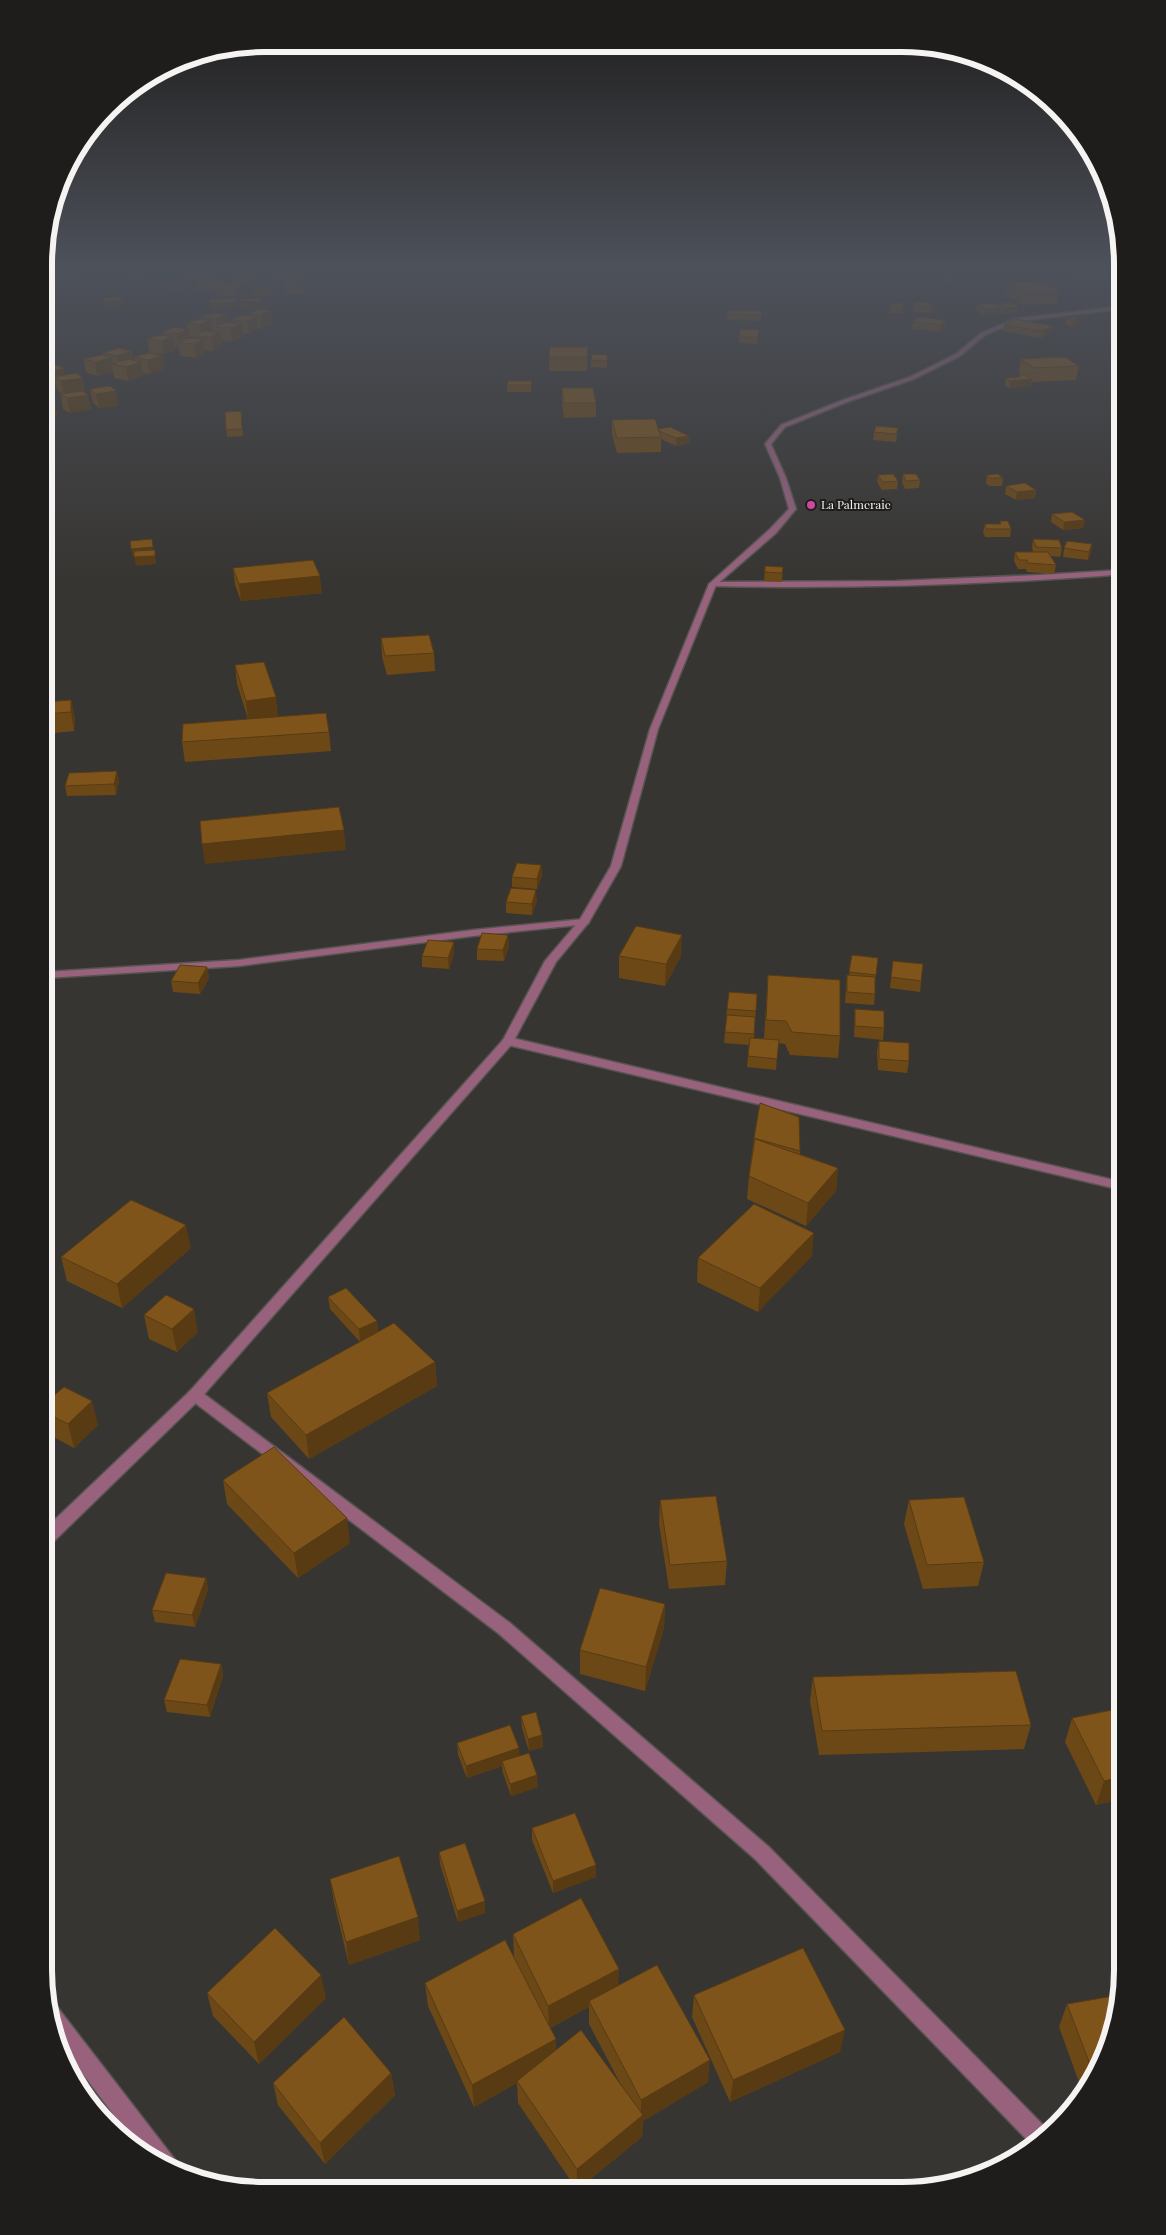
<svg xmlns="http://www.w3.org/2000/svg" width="1166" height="2235" viewBox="0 0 1166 2235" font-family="'Playfair Display',serif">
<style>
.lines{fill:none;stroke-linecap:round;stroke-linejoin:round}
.minor-casing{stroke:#565451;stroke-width:3}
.tertiary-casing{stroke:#565451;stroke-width:3}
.minor{fill:#98627d;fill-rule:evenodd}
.tertiary{fill:#98627d;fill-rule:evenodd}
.wall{fill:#6c4817;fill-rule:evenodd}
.shaded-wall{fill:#583b13}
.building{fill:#7e541b;stroke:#583b13}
.hotel-dot{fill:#d1479c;stroke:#1e1d1b;stroke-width:2}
.labels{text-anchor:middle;stroke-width:4;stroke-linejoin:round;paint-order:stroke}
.far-poi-label{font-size:12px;fill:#f6f4f2;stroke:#1e1d1b;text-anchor:start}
.rim{fill:none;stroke:#f6f4f2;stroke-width:6}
</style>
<rect width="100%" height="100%" fill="#373532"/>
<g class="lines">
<g class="minor-casing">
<path id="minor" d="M1122,570V574L1101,576C972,585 842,589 713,586L709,584L713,582L895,581L1039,575Z
M584,919L588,920L589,922L588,924L473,936L239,966L45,978V972L239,960L473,930Z
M508,1037L1122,1182V1190L504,1044L502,1041Z
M195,1389L200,1391L510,1623L769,1847L1049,2131L1033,2146L755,1859L498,1633L190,1399L187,1395L190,1391Z
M49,2005L58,2008L176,2161L179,2169L178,2172L167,2169L141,2151L55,2037Z"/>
</g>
<g class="tertiary-casing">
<path id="tertiary" d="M1122,306V309L1018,321L985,335L960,356L914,379L847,402L785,427L771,444L786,478L796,509L776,533L716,585L658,729L621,866L589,922L556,962L512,1044L200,1399L50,1545L44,1547V1530L190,1391L503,1040L545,961L579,921L611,866L650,729L709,584L770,529L789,509L780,478L765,444L781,425L843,400L910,377L956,354L981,333L1015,319Z"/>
</g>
<use href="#minor" class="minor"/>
<use href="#tertiary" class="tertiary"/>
</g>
<path class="wall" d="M85,268L86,274L82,277H57L56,271Z
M147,268L148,274L142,277L132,276V270Z
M182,268H226V271L214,278L183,276Z
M259,268L260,274L258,276L259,281L254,286L239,285V291L237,296H216L215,290H194L193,284L221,280V285H230V279L238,275V272Z
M573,268H584L582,270L573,269Z
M1082,268H1099L1098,271L1101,273L1100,279L1081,280L1075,275L1076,269H1083Z
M292,270L293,275H302L303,283L283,284L282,279H279L278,273Z
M951,274L957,277L956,283L947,284L942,281L943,275Z
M1110,278L1122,280V292L1120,291V288H1116L1109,284Z
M185,282L186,288L183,291H168L167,285Z
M1008,282L1059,291L1057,304L1022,305L1006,294Z
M304,285L305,291L303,294H285L284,288Z
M274,286L275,292L272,296H253L252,289Z
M103,298L124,307L107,308L104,304Z
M891,303H904L903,314L890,313Z
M933,303V310L931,313L913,312V306Z
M996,303L1018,313L1002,314L999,312V314L984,315L976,310L977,304L996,305Z
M1122,309V317L1119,316L1120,310Z
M728,310L762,311L761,321L727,320Z
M271,311L273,324L261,328H258V330L249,334H243V337L232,342L221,340L222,346L213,351L205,350V353L196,358L180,356L179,347H174V350L164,354L149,353L147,339L162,335V332L187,329V323L202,319L201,317L226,314L227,322H232V320L248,316V314ZM190,336L195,337L196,339L190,338Z
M918,317L945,327L940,332L912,329L913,322Z
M1066,317L1079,319L1078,326L1072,327L1065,324Z
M1004,325L1053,326L1052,332L1041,338L1003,331Z
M739,337H758L757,344L739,343Z
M588,347L587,371H549V357Z
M118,348L134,360V357L149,353L165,369L150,374L143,373V376L128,381L114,378L113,372L97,376L86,372L84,359L103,355V353Z
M607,355V368L591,367V360Z
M1021,359L1079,366L1076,380L1032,382L1031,386L1009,388L1005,385L1006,378L1018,377V375H1022L1019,373Z
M45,367L65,375L85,392H84L88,395L91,409L70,413L63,409L61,394H62L57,390L56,385H53L55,396L49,397L55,401L57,416L45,418Z
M532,381L531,392H507V385Z
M562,388L596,403V417L564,418L562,402Z
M90,389L116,391L118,406L99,408L93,403Z
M241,411L243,436L227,437L226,430Z
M612,420L658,429L689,443L676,446L661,439V452L617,453L612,435Z
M898,428L896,442L873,440L874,432Z
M903,474L920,480L919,488L905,489L902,482Z
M878,475L898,481L897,489L882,490L877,482Z
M987,475L1003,478L1002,486H989L986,483Z
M1006,486L1036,490L1035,498L1016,500L1005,494Z
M1052,514L1083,528L1063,530L1051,522Z
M1000,521L1011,529L1010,537H985L983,532L985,524H1000Z
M1033,539L1062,548L1060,557L1051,556L1056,565L1054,574L1027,572L1026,569H1018L1014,561L1015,552H1033L1032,547Z
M1067,541L1091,552L1088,560L1063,557L1064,548Z
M765,566L783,567L782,582L764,581Z
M233,568L322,593L241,601L235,585Z
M381,638L434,653L435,671L387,675L382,657Z
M235,665L278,716L263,718L329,732L331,751L185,762L182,742L248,719L237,684Z
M71,700L75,719L74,731L45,734V702Z
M119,781L116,795L67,796L65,786Z
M541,865L542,876L537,889L512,887V877Z
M537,900L532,915L506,913V902Z
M508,935L509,946L504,961L477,960V949Z
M454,953L449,969L422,967V956Z
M852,955L878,958L875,982V994L874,1005L845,1003L847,975H849Z
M619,956H681L665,986L619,978Z
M893,961L923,964L920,992L890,988Z
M207,967L209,978L200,994L173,992L171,981Z
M768,975L840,1036L838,1058L790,1055L785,1044L778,1043L776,1070L747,1067L749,1045L724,1043L727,1009L757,994L754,1038L764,1039Z
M855,1009L884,1028L883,1040L854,1037Z
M879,1041L909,1061L907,1073L878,1070L877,1052Z
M754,1138L800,1151V1154L838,1168L836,1191L806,1226L747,1199L749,1176Z
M191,1248L122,1308L67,1281L61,1257Z
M812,1256L758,1312L697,1282L698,1258Z
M328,1297L377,1321L378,1332L435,1362L437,1386L309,1459L271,1417L267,1393L360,1342L330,1309Z
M144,1315L198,1332L177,1352L149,1339Z
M44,1404L98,1425L74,1448L46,1433L44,1428Z
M223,1480L350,1543L298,1578L227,1504Z
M660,1500L727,1561L725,1585L669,1589L659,1524Z
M909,1500L984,1562L978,1586L923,1589L904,1524Z
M206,1578L208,1590L195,1627L155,1622L152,1610Z
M665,1604L664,1628L645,1691L580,1674V1650Z
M221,1664L223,1676L210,1717L167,1712L164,1700Z
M813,1677L1031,1725L1024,1749L819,1755L810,1701Z
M521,1716L542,1735L543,1747L529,1751L522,1728Z
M1072,1718L1122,1799L1096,1805L1065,1742Z
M457,1743L520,1756L538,1787L511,1796L503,1773L502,1766L467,1778L458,1755Z
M532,1828L596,1877L553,1893L532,1840Z
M439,1852L485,1901V1913L458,1922L440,1864Z
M330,1879L420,1940L349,1965L334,1902Z
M513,1934L619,1985L708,2082L643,2121L642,2137L577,2190L518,2103L517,2083L474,2107L428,2006L425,1983L514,1957ZM589,2007V2024L621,2085L556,2050V2039L550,2028Z
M207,1993L326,1998L259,2064L213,2016Z
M694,1995L840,2052L730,2102L692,2017Z
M1067,2004L1106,2055L1083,2093L1059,2027Z
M391,2073L395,2095L325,2164L278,2105L273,2083Z"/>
<path class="shaded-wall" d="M85,268L86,274L82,277L81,271Z
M147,268L148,274L142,277L141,271Z
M212,268H226V271L214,278Z
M259,268L260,274L258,276L259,281L254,286V280L256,278L255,272Z
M947,277H957L956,283L947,284Z
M185,282L186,288L183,291L182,285Z
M239,285V291L237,296L236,290Z
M304,285L305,291L303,294V288Z
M274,286L275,292L272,296L271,290Z
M124,300V307L107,308L106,302Z
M262,301L263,308L241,309L240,302Z
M236,302V308L211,310L210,304Z
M933,303V310L931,313V307Z
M50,306L51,313L46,317V309Z
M1019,307L1018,313L1002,314L1003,308Z
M1000,308L999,314L984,315L985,309Z
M271,311L273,324L261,328L260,315Z
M226,314L228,327H217L216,319Z
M257,317L258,330L249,334L247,321Z
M1079,319L1078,326L1072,327L1073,320Z
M211,320L212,333L202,337L200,325Z
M945,320V327L940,332L941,325Z
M242,324L243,337L232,342L231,328Z
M1053,326L1052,332L1041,338L1042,331Z
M189,330L190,343H178L179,347L178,348L176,334Z
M220,332L222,346L213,351L211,337Z
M173,336L174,350L164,354L162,341Z
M204,339L205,353L196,358L194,344Z
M132,351L134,364L141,362L143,376L128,381L126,367L119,366L117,356Z
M163,356L165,369L150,374L148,360Z
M112,358L113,365L112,364L113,372L97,376L95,362Z
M64,369L66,380L83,378L85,392L64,395L61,381L55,377L56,385H53L55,396L45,398V372Z
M1032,379L1031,386L1009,388L1010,381Z
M116,391L118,406L99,408L96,394Z
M88,395L91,409L70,413L67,398Z
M55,401L57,416L45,418V403Z
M689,436V443L676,446V438Z
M1036,490L1035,498L1016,500L1017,492Z
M1085,520L1083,528L1063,530L1064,522Z
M1092,544L1091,552L1088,560L1089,552Z
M153,547L154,556L155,550L156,564L136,566L134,557H133L131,549Z
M320,576L322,593L241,601L239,584Z
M276,697L278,716L248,720L246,701Z
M71,700L75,719L74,731L71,712Z
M117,771L119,781L116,795L114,784Z
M344,830L346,850L205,864L202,844Z
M541,865L542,876L537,889V879Z
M536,890L537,900L532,915V904Z
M508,935L509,946L504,961L503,950Z
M682,935L681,956L665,986L666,964Z
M454,942V953L449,969L448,958Z
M207,967L209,978L200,994L198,983Z
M838,1168L836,1191L806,1226L808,1203Z
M186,1225L191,1248L122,1308L117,1284Z
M814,1233L812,1256L758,1312L760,1288Z
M194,1309L198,1332L177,1352L172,1329Z
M377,1321L378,1333L360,1342L359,1329Z
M435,1362L437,1386L309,1459L306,1435Z
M92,1401L98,1425L74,1448L68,1424Z
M347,1518L350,1543L298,1578L294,1553Z
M206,1578L208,1590L195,1627L192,1615Z
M665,1604L664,1628L645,1691L646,1667Z
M221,1664L223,1676L210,1717L207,1705Z
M542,1735L543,1747L529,1751L528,1739Z
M519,1748L520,1760L502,1761V1766L467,1778L466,1766Z
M537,1775L538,1787L511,1796L510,1784Z
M1122,1777V1799L1096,1805L1104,1781Z
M596,1865V1877L553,1893V1881Z
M485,1901V1913L458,1922L457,1911Z
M418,1917L420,1940L349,1965L346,1942Z
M619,1969L618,1991L589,2001V2007L549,2028L548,2006Z
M321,1975L326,1998L259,2064L254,2042Z
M845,2030L840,2052L730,2102L733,2080Z
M556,2039V2061L517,2081V2083L474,2107L472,2085Z
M710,2060L708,2082L643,2121L642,2137L577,2190V2169L641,2117V2100Z
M391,2073L395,2095L325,2164L320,2143Z"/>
<path class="building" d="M59,268H85L81,271H56Z
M135,268H146L141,271L132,270Z
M242,268H259L255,272H238Z
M1076,269H1096L1101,273L1082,274Z
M279,270H292L291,273H278Z
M951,274L957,277H947L943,275Z
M235,275H258L254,280L230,279Z
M282,275H302V277L282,278Z
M1110,278H1119L1122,280V282H1117Z
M196,280H221L219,284H193Z
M1043,281L1059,291L1023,293L1008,282Z
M170,282H185L182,285H167Z
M218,285H239L236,290H215Z
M286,285H304L303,288H284Z
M255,286H274L271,290L252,289Z
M121,297L124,300L106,302L103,298Z
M235,298L236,302L210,304L209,300Z
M261,298L262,301L240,302V299Z
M916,302L933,303L931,307L913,306Z
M891,303H904L903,307H890Z
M992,303L1000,308L985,309L977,304Z
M996,303H1012L1019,307L1003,308Z
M259,309L271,311L260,315L248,314Z
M728,310L762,311V315L728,314Z
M212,313L226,314L216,319L201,317Z
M242,315L257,317L247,321L232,320Z
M918,317L945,320L941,325L913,322Z
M1066,317H1073L1079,319L1073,320Z
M197,319L211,320L200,325L187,323Z
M1015,319L1053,326L1042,331L1004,325Z
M227,322L242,324L231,328L216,327Z
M175,327L189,330L176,334L162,332Z
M741,329L759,330L758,337H739Z
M205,331L220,332L211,337L195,336Z
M158,335L173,336L162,341L147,339Z
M188,338L204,339L194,344L178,343Z
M556,346H577V347H556Z
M550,347H588L587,357H549Z
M118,348L132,351L117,356L103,353Z
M149,353L163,356L148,360L134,357Z
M592,354L607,355V361L591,360Z
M101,355L112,358L95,362L84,359Z
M1065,357L1079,366L1034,368L1021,359Z
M128,359L141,362L126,367L112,364Z
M58,365L64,369L45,372V367Z
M76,373L83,378L61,381L55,377Z
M1018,375H1025L1032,379L1010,381L1006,378L1020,377Z
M45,378H47L53,382L45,383Z
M508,381H532L531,385H507Z
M110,386L116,391L96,394L90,389Z
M562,388H593L596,403H564Z
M82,391L88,395L67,398L61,394Z
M49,396L55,401L45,403V397Z
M241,411L242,429L226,430L225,412Z
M655,419L661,437L617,438L612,420Z
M876,426L898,428L896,434L874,432Z
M670,427L689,436L676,438L659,431L658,429Z
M893,474L898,481L883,482L878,475Z
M903,474H916L920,480L906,481Z
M998,474L1003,478H990L987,475Z
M1025,483L1036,490L1017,492L1006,486Z
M1072,512L1085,520L1064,522L1052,514Z
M1000,521H1008L1011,529H986L985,524H1001Z
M152,539L153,547L131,549L130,541Z
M1033,539L1059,540L1062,548L1036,547Z
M1067,541L1092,544L1089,552L1064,548Z
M155,550V556L134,557V551Z
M1015,552H1048L1056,565L1028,563L1027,560H1019Z
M313,560L320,576L239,584L233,568Z
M765,566L783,567L782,573L765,572Z
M429,635L434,653L385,656L381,638Z
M264,662L276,697L246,701L235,665Z
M71,700V712L45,714V702Z
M326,713L329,732L182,742L183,724Z
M117,771L114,784L65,786L69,773Z
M339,807L344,830L202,844L200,821Z
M517,863L541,865L537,879L512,877Z
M511,888L536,890L532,904L506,902Z
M636,926L682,935L666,964L619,956Z
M482,933L508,935L503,950L477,949Z
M428,940L454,942L448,958L422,956Z
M852,955L878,958L876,975L849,972Z
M893,961L923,964L921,981L891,977Z
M180,965L207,967L198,983L171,981Z
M768,975L840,980V1036L792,1032L786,1021L766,1020Z
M847,975L875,977V994L847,992Z
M729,992L757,994L756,1011L727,1009Z
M855,1009L884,1011V1028L855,1026Z
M727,1015L755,1017L754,1034L725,1032Z
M750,1038L779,1040L777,1059L748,1056Z
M879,1041L909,1043V1061L879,1059Z
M760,1103L799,1117L800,1151L754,1138Z
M755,1139L838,1168L808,1203L749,1176Z
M131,1200L186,1225L117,1284L61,1257Z
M754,1204L814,1233L760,1288L698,1258Z
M346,1288L377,1321L359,1329L328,1297Z
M166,1295L194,1309L172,1329L144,1315Z
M394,1323L435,1362L306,1435L267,1393Z
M64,1387L92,1401L68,1424L44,1412V1404Z
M274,1447L347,1518L294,1553L223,1480Z
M716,1496L727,1561L670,1565L660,1500Z
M964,1497L984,1562L927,1565L909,1500Z
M166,1573L206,1578L192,1615L152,1610Z
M600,1588L665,1604L646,1667L580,1650Z
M180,1659L221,1664L207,1705L164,1700Z
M1016,1671L1031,1725L822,1731L813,1677Z
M1122,1708V1777L1104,1781L1072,1718Z
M536,1712L542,1735L528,1739L521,1716Z
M510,1725L519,1748L466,1766L457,1743Z
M529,1753L537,1775L510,1784L502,1761Z
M575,1813L596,1865L553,1881L532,1828Z
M465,1843L485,1901L457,1911L439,1852Z
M399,1856L418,1917L346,1942L330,1879Z
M581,1898L619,1969L548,2006L513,1934Z
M275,1928L321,1975L254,2042L207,1993Z
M505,1940L556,2039L472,2085L425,1983Z
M803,1948L845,2030L733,2080L694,1995Z
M657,1965L710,2060L641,2100L589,2001Z
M1119,1995L1106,2055L1094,2075L1067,2004Z
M344,2017L391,2073L320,2143L273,2083Z
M581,2030L643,2115L577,2169L517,2081Z"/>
<linearGradient id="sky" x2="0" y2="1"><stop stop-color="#1e1d1c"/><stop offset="0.46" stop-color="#4d515a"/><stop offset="1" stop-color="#4d515a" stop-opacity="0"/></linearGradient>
<rect width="1166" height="581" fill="url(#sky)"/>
<circle class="hotel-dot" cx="811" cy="505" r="5"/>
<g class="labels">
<g class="far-poi-label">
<text x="821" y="509">La Palmeraie</text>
</g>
</g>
<path d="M0 0H1166V2235H0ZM264 52H902A212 212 0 0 1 1114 264V1970A212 212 0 0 1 902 2182H264A212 212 0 0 1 52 1970V264A212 212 0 0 1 264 52Z" fill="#1e1d1b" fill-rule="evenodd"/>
<path class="rim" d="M264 52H902A212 212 0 0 1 1114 264V1970A212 212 0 0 1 902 2182H264A212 212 0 0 1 52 1970V264A212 212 0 0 1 264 52Z"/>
</svg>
